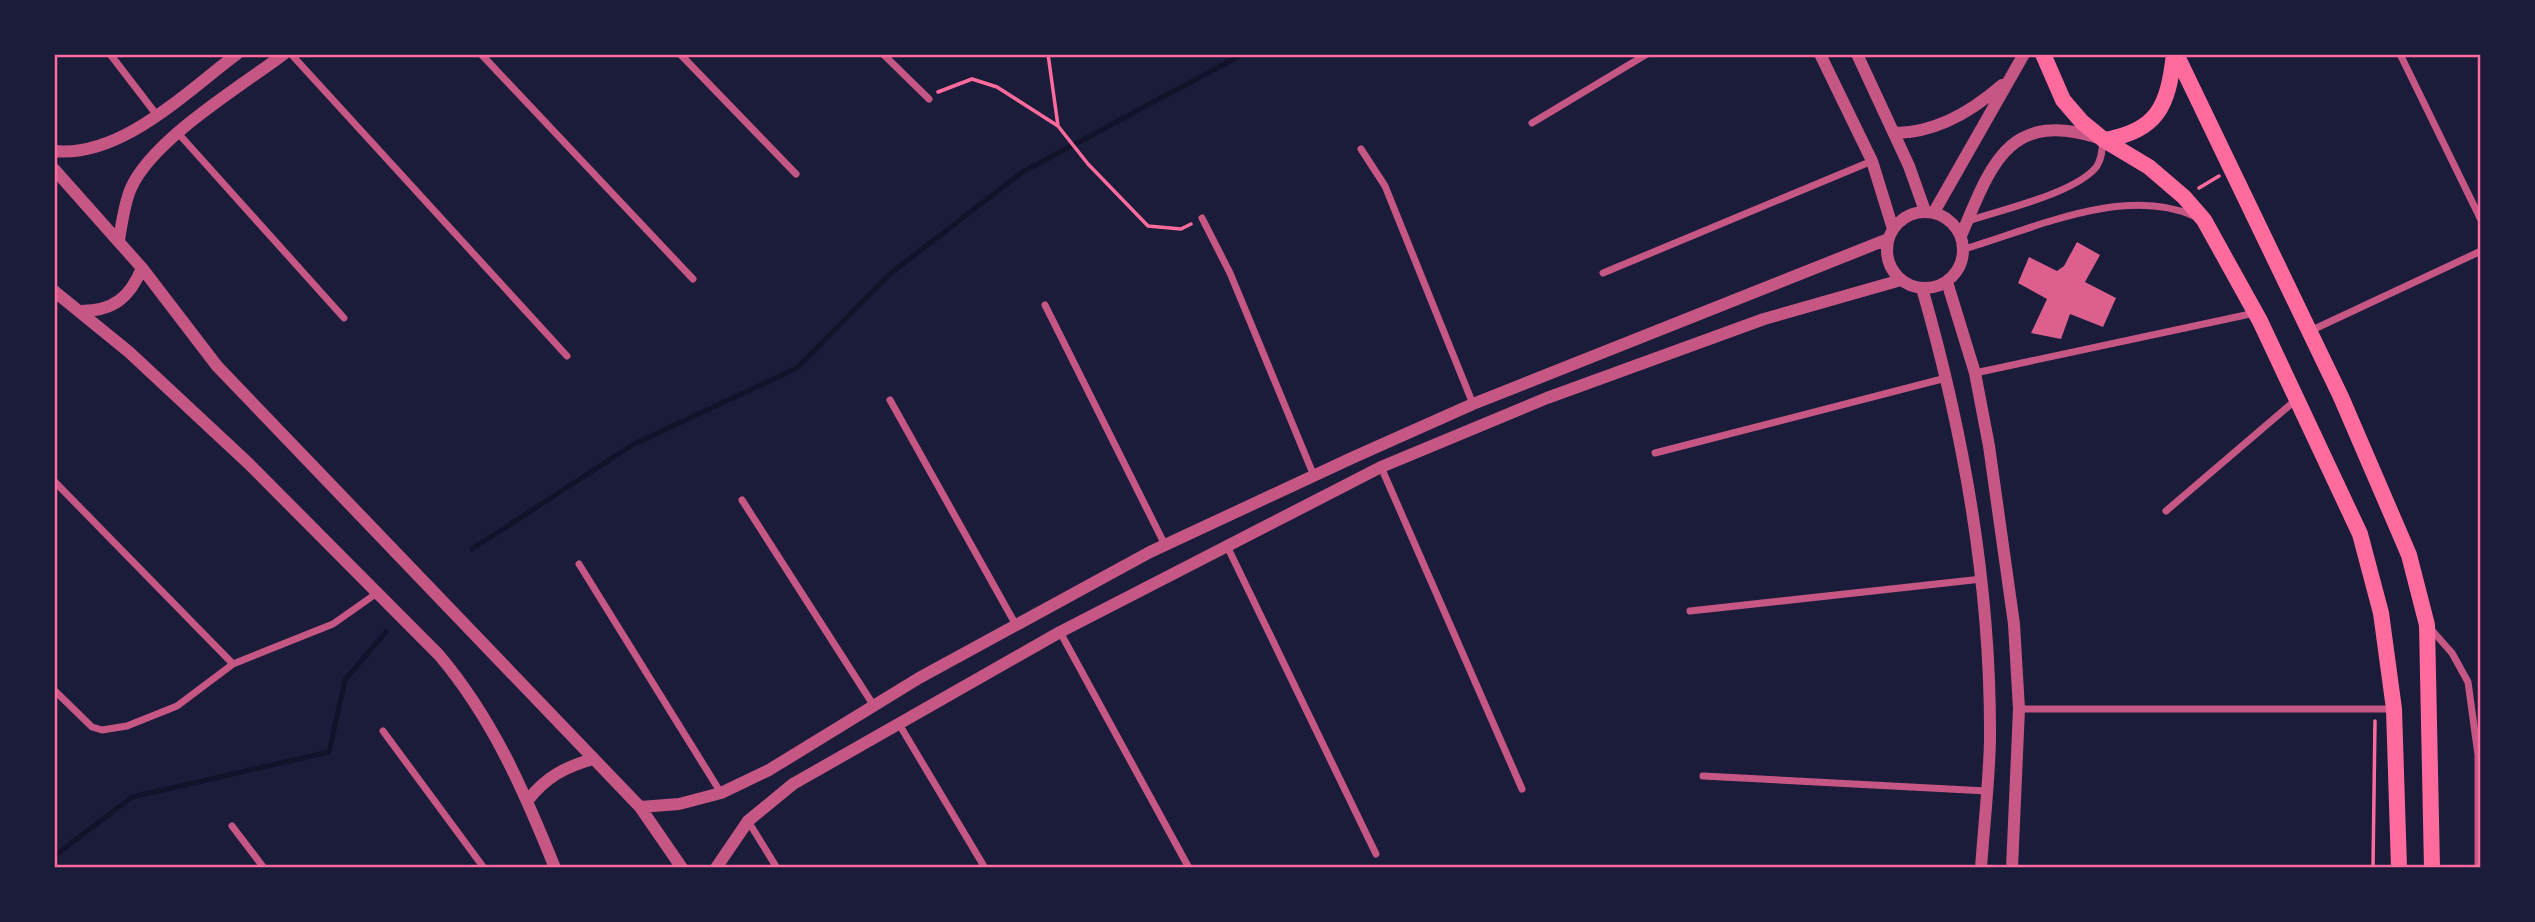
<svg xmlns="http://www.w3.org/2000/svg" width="2535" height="922" viewBox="0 0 2535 922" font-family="'Golos Text',sans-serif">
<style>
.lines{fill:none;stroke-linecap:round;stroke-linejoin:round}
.stream{stroke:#12122b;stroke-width:5}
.building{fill:#dd5f8e}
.path{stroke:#ff6b9d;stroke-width:3.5}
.minor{stroke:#c65784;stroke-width:7}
.tertiary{stroke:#c65784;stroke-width:12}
.primary{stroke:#ff6b9d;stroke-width:16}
.neatline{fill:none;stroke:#ff6b9d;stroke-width:2.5}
</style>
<rect width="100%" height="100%" fill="#1b1b3a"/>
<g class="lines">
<path class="stream" d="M472,549L634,444L797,368L891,273L1021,173L1243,54
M54,856L132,797L329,752L345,680L386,632"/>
</g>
<path class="building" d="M2077,242L2100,255L2085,282L2116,298L2103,327L2070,314L2061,339L2031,333L2047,299L2018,283L2029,257L2057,271L2064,266Z"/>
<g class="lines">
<path class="path" d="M1048,54L1058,126
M938,92L972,79L997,87L1058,126L1088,164L1148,226L1181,229L1191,224
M2199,188L2219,176
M2373,868L2375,721"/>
<path class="minor" d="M110,54L156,114
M291,54L567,356
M481,54L693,279
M680,54L796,174
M883,54L929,99
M2400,54L2481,220
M1532,123L1647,54
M178,133L344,318
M1361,149L1385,186L1473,404
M1202,218L1230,273L1314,476
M1968,221C2000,210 2077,193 2097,166C2102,158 2102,150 2103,140
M1964,249C2033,229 2124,185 2194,216
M1603,273L1872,161
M1045,305L1165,545
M2310,331L2481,251
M1975,373L2255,313
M890,400L1016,625
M1655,453L1946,378
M1381,467L1522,789
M54,481L233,664
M742,500L874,706
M2166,511L2298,398
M1227,546L1376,854
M579,564L721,793
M1690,611L1982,579
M2429,627L2452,653L2468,682L2478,755V868
M1060,632L1189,868
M54,690L92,727L102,730L127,726L177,706L233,664L333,624L377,593
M2019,709H2394
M899,724L985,868
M383,731L484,868
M1703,776L1987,791
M748,821L777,868
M232,826L264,868"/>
<path class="tertiary" d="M1820,54L1872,161L1893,229
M1857,54L1909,166L1925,211
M1895,133C1936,133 1971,112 2002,85
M54,151C121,158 186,92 237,54
M54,169L142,268L217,366L640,807L682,868
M1887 250a38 38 0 1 1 76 0a38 38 0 1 1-76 0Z
M1934,212L2024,54
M1961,236C1991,165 2008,109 2099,138
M119,240C122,223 124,204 131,188C153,139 240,87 284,54
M1947,282L1975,373L1989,446L2014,624L2019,709L2012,868
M1922,288C1964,434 1991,587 1990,740C1989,783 1984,825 1981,868
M54,291L129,352L248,463L439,655C493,719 524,791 555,868
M81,311C114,311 130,297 142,268
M528,800C546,777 565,767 593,759
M640,807L679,804L721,793L769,770L919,678L1150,552L1354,457L1473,404L1888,239
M716,868L748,821L793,784L1060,632L1381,467L1547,398L1764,319L1901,280"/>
<path class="primary" d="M2043,54L2063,100L2082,122L2104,140L2149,167L2184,197L2204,220L2260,321L2360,534L2381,613L2394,709L2399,868
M2176,54L2341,397L2409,555L2427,625L2432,868
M2104,140C2158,131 2168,106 2174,54"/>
</g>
<rect width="2535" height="922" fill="none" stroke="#1b1b3a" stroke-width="112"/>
<rect x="56" y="56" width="2423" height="810" class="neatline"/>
</svg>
